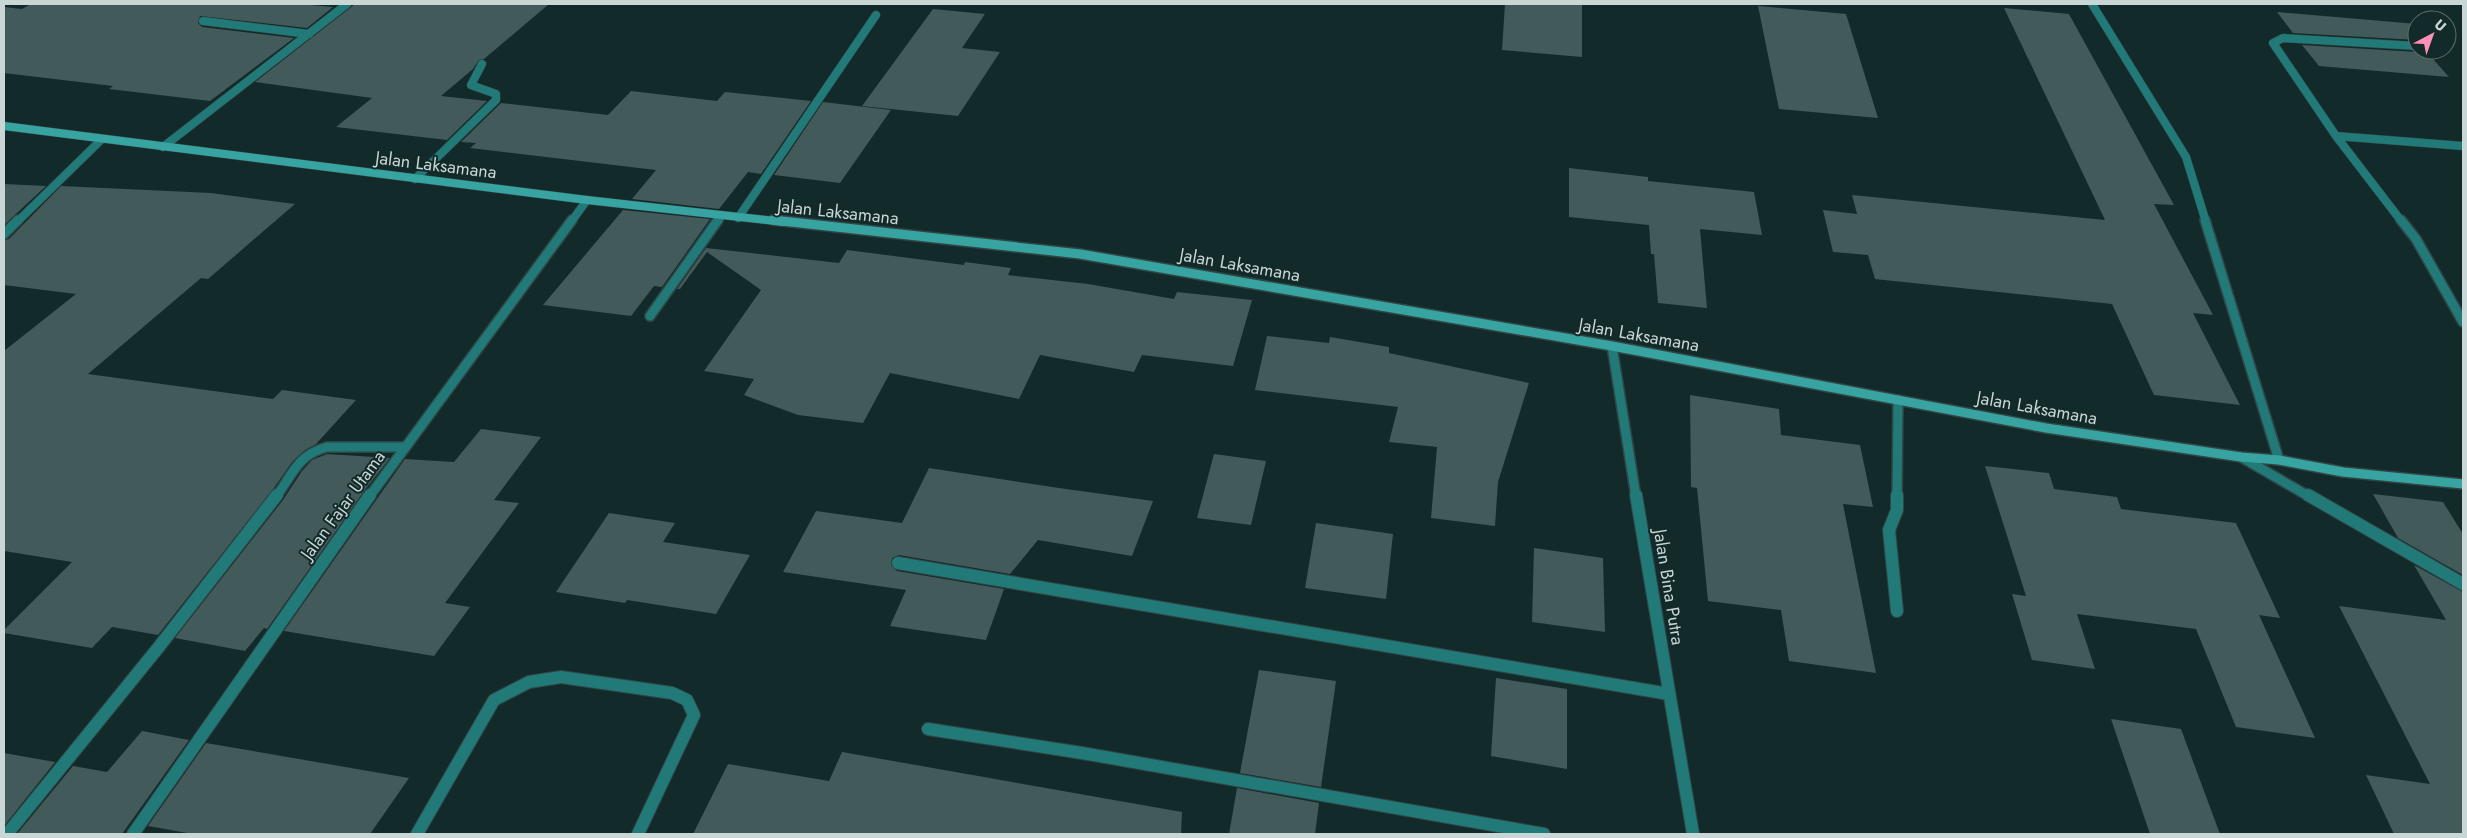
<svg xmlns="http://www.w3.org/2000/svg" width="2467" height="838" viewBox="0 0 2467 838" font-family="Jost,sans-serif">
<style>
.building{fill:#425a59}
.lines{fill:none;stroke-linecap:round;stroke-linejoin:round}
.minor-far2-casing{stroke:#304645;stroke-width:9}
.minor-far1-casing{stroke:#304645;stroke-width:12}
.minor-casing{stroke:#304645;stroke-width:14}
.secondary-far1-casing{stroke:#304645;stroke-width:9}
.secondary-casing{stroke:#304645;stroke-width:12}
.minor-far2{stroke:#217978;stroke-width:8}
.minor-far1{stroke:#217978;stroke-width:9}
.minor{stroke:#217978;stroke-width:12}
.secondary-far1{stroke:#37a4a2;stroke-width:8}
.secondary{stroke:#37a4a2;stroke-width:9}
.labels{text-anchor:middle;stroke-width:4;stroke-linejoin:round;paint-order:stroke}
.street-label{font-size:18px;fill:#c8d6d5;stroke:#132a2a}
</style>
<rect width="100%" height="100%" fill="#132a2a"/>
<path class="building" d="M31,4H298L333,7L307,28L200,16L198,23L202,27L294,38L210,101L109,89L113,86L4,73V7L22,9Z
M355,4H549L484,59L479,60L473,69L441,96L487,101L447,140L336,127L372,98L255,82Z
M1505,4H1582V57L1502,50Z
M1758,6L1846,14L1878,118L1779,109Z
M2004,8L2069,14L2174,205L2154,204L2213,315L2193,313L2240,405L2154,395L2112,304L1875,279L1868,255L1833,252L1823,210L1857,214L1852,195L2105,220Z
M933,9L985,14L962,48L1000,52L958,116L862,106Z
M2277,12L2417,24V40L2293,33Z
M2302,45L2417,52L2425,50L2449,77L2319,66Z
M631,91L717,101L725,92L811,101L761,174L748,172L719,209L632,199L656,170L470,148L476,143L461,142L501,103L608,115Z
M823,102L891,110L840,183L774,175Z
M1569,168L1648,177V181L1754,192L1762,235L1700,229L1707,308L1658,303L1654,254H1651L1649,225L1569,217Z
M4,184L46,186L4,225Z
M61,186L211,193L295,204L208,279L201,278L88,374L273,399L282,390L356,400L316,444L305,450L292,462L274,488L158,635L112,627L92,648L4,633V630L72,562L4,551V351L76,294L4,285V240L9,239Z
M623,210L710,219L662,287L654,286L631,316L543,305Z
M706,248L839,263L847,250L964,265L965,262L1011,268L1008,275L1088,284L1174,299L1177,292L1252,300L1233,366L1142,355L1134,372L1040,355L1019,399L890,373L863,423L798,415L744,395L754,379L704,371L761,290L707,252L680,289H677Z
M1267,336L1329,343L1330,337L1389,347V353L1529,383L1498,482L1495,526L1431,518L1437,447L1389,442L1398,407L1255,390Z
M1690,395L1779,409L1781,435L1860,445L1873,507L1843,504L1876,673L1789,661L1781,610L1708,601L1697,488L1691,487Z
M481,429L541,437L494,500L519,503L445,603L470,607L434,656L284,631L405,459L454,462Z
M327,454L390,458L364,491L267,629L264,628L245,651L175,638L283,500L302,471L312,460Z
M1214,454L1266,461L1251,525L1197,518Z
M1985,466L2049,473L2054,489L2117,497L2121,509L2236,523L2280,618L2259,615L2315,738L2236,727L2196,629L2077,614L2095,669L2032,660L2012,594L2026,596Z
M929,468L1059,488L1153,501L1132,556L1038,540L1010,574L899,555L892,558L891,565L897,571L1004,589L986,640L890,626L906,590L783,572L816,511L902,523Z
M2373,494L2443,502L2463,534V575L2398,538Z
M609,513L675,523L663,542L750,555L716,614L627,600L625,603L556,592Z
M1316,523L1393,534L1386,599L1305,588Z
M1534,548L1603,558L1605,632L1532,622Z
M2414,565L2463,592V834H2394L2366,775L2430,784L2339,606L2446,620Z
M1259,670L1336,681L1321,787L1240,773Z
M1496,678L1567,689V769L1491,756Z
M2111,719L2181,729L2220,834H2150Z
M142,731L189,740L122,834H17L73,766L107,772Z
M206,743L409,778L370,834H193L148,826Z
M842,752L1182,812L1181,834H693L728,764L829,781Z
M4,753L55,762L4,826Z
M1237,788L1319,803L1315,834H1229Z"/>
<g class="lines">
<g class="minor-far2-casing">
<path id="minor-far2" d="M2092,4L2186,157L2206,222
M203,21L309,34
M2336,136L2463,146
M163,147L347,4
M415,179L496,100V94L471,85L482,64
M738,218L876,15
M17,222L102,139
M571,222L587,200
M717,222L721,216
M2402,222L2336,136L2273,43L2283,38L2417,46"/>
</g>
<g class="minor-far1-casing">
<path id="minor-far1" d="M2205,220L2279,460
M2401,220L2416,239L2463,322
M4,234L18,220
M650,316L718,220
M1612,346L1636,497
M2241,457L2310,497
M276,497C293,474 297,455 327,447H405
M369,497L572,220
M1897,497L1898,400"/>
</g>
<g class="minor-casing">
<path id="minor" d="M1636,495L1693,834
M2308,495L2463,584
M898,563L1669,694
M1897,611L1889,530L1897,510V495
M928,729L1082,753L1544,834
M7,834L158,648L277,495
M133,834L370,495
M417,834L494,700L529,682L561,677L672,693L687,700L694,715L638,834"/>
</g>
<g class="secondary-far1-casing">
<path id="secondary-far1" d="M4,126L587,200L784,222"/>
</g>
<g class="secondary-casing">
<path id="secondary" d="M773,220L1080,254L1612,346L2046,428L2241,457L2279,460L2343,472L2463,484"/>
</g>
<use href="#minor-far2" class="minor-far2"/>
<use href="#minor-far1" class="minor-far1"/>
<use href="#minor" class="minor"/>
<use href="#secondary-far1" class="secondary-far1"/>
<use href="#secondary" class="secondary"/>
</g>
<g class="labels">
<g class="street-label">
<text transform="translate(436 165) rotate(7)" y="6">Jalan Laksamana</text>
<text transform="translate(838 212) rotate(6)" y="6">Jalan Laksamana</text>
<text transform="translate(1240 265) rotate(10)" y="6">Jalan Laksamana</text>
<text transform="translate(1639 335) rotate(10)" y="6">Jalan Laksamana</text>
<text transform="translate(2037 408) rotate(10)" y="6">Jalan Laksamana</text>
<text transform="translate(343 505) rotate(-54)" y="6">Jalan Fajar Utama</text>
<text transform="translate(1669 587) rotate(81)" y="6">Jalan Bina Putra</text>
</g>
</g>
<rect width="2467" height="838" fill="none" stroke="#c8d6d5" stroke-width="10"/>
<g transform="translate(2432 35) rotate(41)"><circle r="24" fill="#132a2a" stroke="#5b6f6e"/>
<path d="M0-4L9 19L0 12L-9 19Z" fill="#ff8eba"/>
<text y="-8" font-size="14" font-weight="bold" text-anchor="middle" fill="#c8d6d5">U</text>
</g>
</svg>
